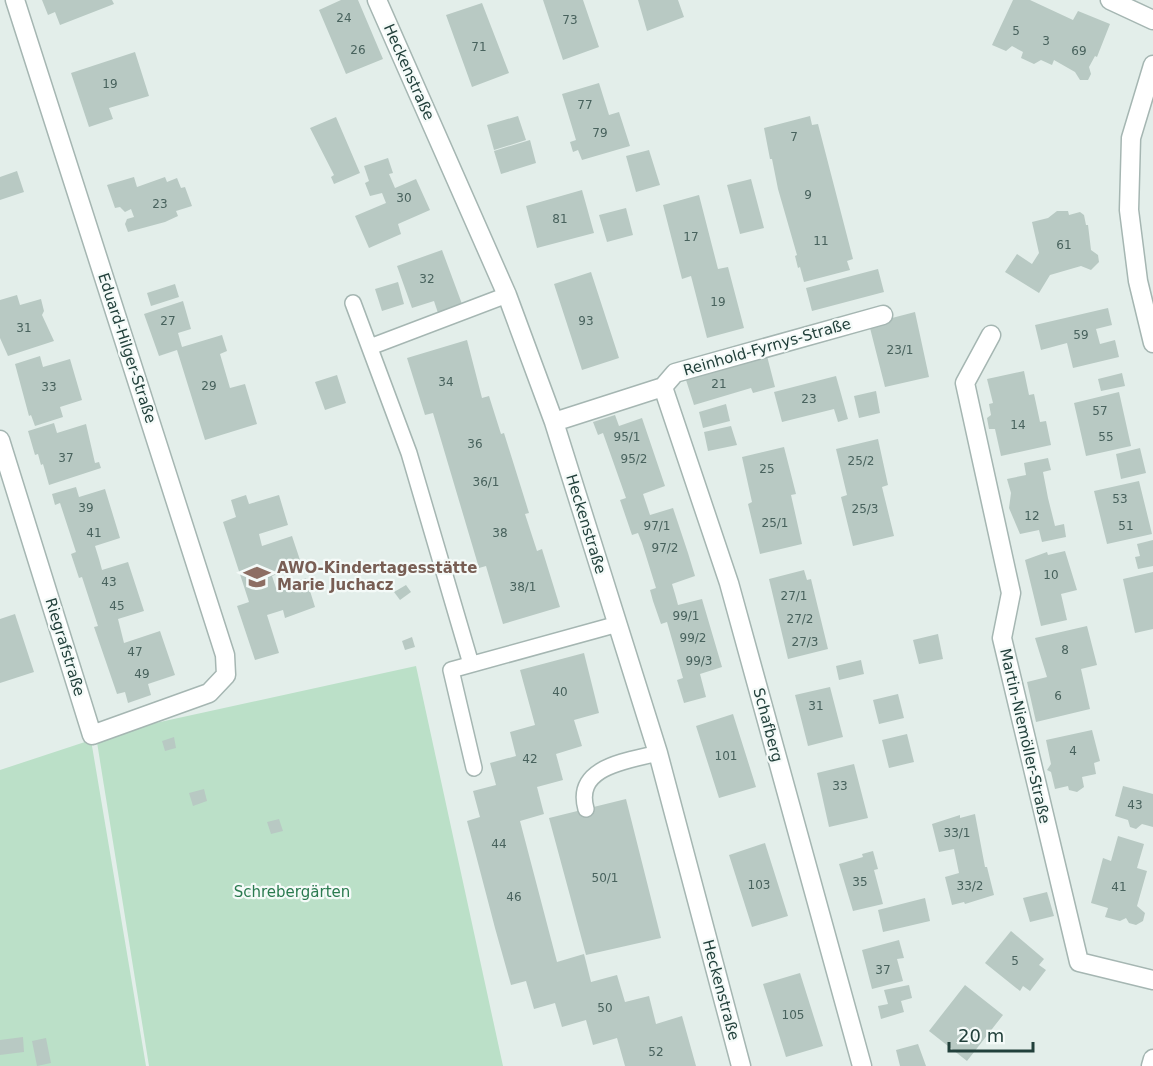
<svg xmlns="http://www.w3.org/2000/svg" width="1153" height="1066" viewBox="0 0 1153 1066" font-family="'DejaVu Sans',sans-serif">
<style>
.green{fill:#bbe0c8}
.building{fill:#b8c9c3}
.lines{fill:none;stroke-linecap:round;stroke-linejoin:round}
.service-casing{stroke:#a5b6b2;stroke-width:18}
.minor-casing{stroke:#a5b6b2;stroke-width:21}
.service{stroke:#fff;stroke-width:15}
.minor{stroke:#fff;stroke-width:18}
.labels{text-anchor:middle;stroke-width:4.5;stroke-linejoin:round;paint-order:stroke}
.number-label{font-size:12px;fill:#48625d}
.street-label{font-size:15px;fill:#22403b;stroke:#f4faf8}
.education-label{font-size:15px;font-weight:bold;fill:#785e54;stroke:#f4faf8;text-anchor:start}
.park-label{font-size:15px;fill:#2a7a4f;stroke:#f4faf8}
</style>
<rect width="100%" height="100%" fill="#e3eeea"/>
<path class="green" d="M416,666L503,1066H149L96,736Z
M91,740L146,1066H0V770Z"/>
<path class="building" d="M42,0H112L114,4L60,25L55,12L48,15Z
M341,0H358L383,59L346,74L319,10Z
M543,0H583L599,47L563,60Z
M638,0H678L684,17L647,31Z
M1013,0H1030L1073,20L1078,11L1110,24L1097,57L1095,56L1089,67L1091,74L1088,80H1080L1075,72L1054,60L1052,65L1041,60L1034,64L1021,58L1023,52L1012,46L1006,51L992,45Z
M482,3L509,73L472,87L446,15Z
M135,52L149,96L109,108L113,119L89,127L71,73Z
M599,83L609,115L619,112L630,146L582,160L578,150L573,152L570,142L576,140L562,94Z
M518,116L526,140L494,150L487,125Z
M810,116L812,125L818,124L853,259L847,261L850,270L804,282L800,267L798,268L795,256L797,255L778,189L772,159H770L764,128Z
M336,117L360,173L334,184L331,177L334,175L310,128Z
M530,140L536,163L501,174L494,151Z
M649,150L660,185L636,192L626,156Z
M388,158L393,173L389,174L395,188L416,179L430,210L398,224L401,234L369,248L355,216L386,203L382,193L370,196L365,183L369,181L364,166Z
M17,171L24,192L0,200V177Z
M134,177L137,187L165,177L167,182L177,178L181,188L185,187L192,206L176,211L178,216L165,222L128,232L125,224L127,219L134,217L131,209L125,212L120,207L115,208L107,185Z
M751,179L764,228L740,234L727,185Z
M582,190L594,233L537,248L526,206Z
M699,195L718,269L728,267L744,328L707,338L691,276L682,279L663,205Z
M626,208L633,235L607,242L599,215Z
M1057,211H1068L1069,215L1080,212L1084,215L1086,225H1088L1091,250L1098,255L1099,262L1091,270L1081,266L1050,275L1039,293L1005,272L1017,254L1032,264L1039,253L1032,222L1048,218Z
M442,250L462,304L438,313L434,301L412,308L397,266Z
M878,269L884,292L812,311L806,288Z
M591,272L619,358L582,370L554,284Z
M398,282L404,304L382,311L375,289Z
M175,284L179,297L151,306L147,293Z
M17,295L20,305L41,299L44,311L42,315L54,341L8,356L0,338V300Z
M183,301L191,329L178,333L182,347L222,335L227,351L220,354L230,388L245,384L257,424L205,440L177,350L159,356L144,314Z
M1108,308L1112,325L1096,329L1100,344L1115,340L1119,357L1073,368L1067,343L1041,350L1035,325Z
M915,312L929,377L885,387L869,324Z
M467,340L482,398L489,396L501,434L504,433L529,513L525,514L537,551L542,549L560,607L503,624L486,566L479,568L433,413L425,415L407,358Z
M40,356L43,367L70,359L82,400L60,407L63,417L35,426L31,415L29,416L15,364Z
M767,356L775,387L753,393L751,388L694,405L686,380Z
M1024,371L1029,395L1034,394L1040,422L1046,421L1051,445L1001,456L995,429H989L987,418L991,415L989,404L993,403L987,379Z
M1122,373L1125,386L1101,391L1098,379Z
M337,375L346,403L325,410L315,382Z
M836,376L848,419L838,422L834,409L782,422L774,392Z
M876,391L880,413L859,418L854,396Z
M1119,392L1131,446L1086,456L1074,403Z
M726,404L730,421L703,428L699,412Z
M615,415L619,426L642,418L665,486L643,494L650,515L673,508L688,553L695,576L672,584L675,594L678,605L702,599L722,667L700,674L706,697L684,703L677,680L683,678L667,622L661,624L653,601L650,590L656,588L642,543L638,533L632,535L620,500L626,498L603,433L598,435L593,422Z
M54,423L57,433L86,424L95,463L99,462L101,468L49,485L43,464L41,465L38,454L35,455L28,431Z
M731,426L737,445L708,451L704,432Z
M878,439L888,485L882,487L894,536L853,546L841,497L847,495L836,449Z
M784,447L796,494L791,495L802,544L760,554L748,504L752,502L742,457Z
M1140,448L1146,473L1121,479L1116,454Z
M1048,458L1051,470L1043,472L1048,498L1055,526L1064,524L1066,537L1042,542L1039,530L1020,534L1009,508L1011,493L1007,479L1026,475L1024,463Z
M1139,481L1152,534L1107,544L1094,491Z
M76,487L79,497L105,489L120,538L95,546L99,559L102,570L128,562L144,611L118,619L124,643L160,631L175,675L148,684L151,695L128,703L125,692L117,694L94,627L98,626L82,577L79,578L71,554L76,552L60,503L55,505L52,494Z
M246,495L249,504L279,495L288,525L259,534L262,546L292,536L302,566L272,576L276,588L306,578L315,607L285,618L283,610L267,615L279,653L255,660L237,606L249,602L223,522L236,517L231,500Z
M1153,540V566L1138,569L1135,557L1140,556L1137,544Z
M1065,551L1077,590L1061,594L1067,620L1041,626L1025,560L1047,552L1048,555Z
M804,570L807,580L811,579L828,649L788,659L769,579Z
M1153,572V629L1135,633L1123,579Z
M406,585L411,592L400,600L394,592Z
M15,614L34,672L0,683V619Z
M1087,626L1097,665L1081,669L1090,709L1036,722L1027,682L1047,677L1035,638Z
M938,634L943,659L919,664L913,640Z
M412,637L415,647L405,650L402,641Z
M584,653L599,713L574,720L582,746L556,754L563,780L537,787L544,814L520,821L557,962L584,954L591,982L617,975L625,1002L649,996L656,1024L682,1016L696,1066H625L617,1038L593,1045L586,1020L562,1027L555,1003L534,1009L526,981L511,985L495,928L467,821L480,817L473,791L496,785L490,763L516,756L510,732L535,725L520,670Z
M861,660L864,674L839,680L836,666Z
M830,687L843,737L808,746L795,695Z
M898,694L904,718L879,724L873,700Z
M733,714L756,787L719,798L696,726Z
M1092,730L1100,761L1094,763L1096,774L1082,777L1084,787L1077,792L1069,790L1068,786L1055,789L1051,772L1047,770L1051,764L1046,740Z
M907,734L914,762L889,768L882,740Z
M174,737L176,748L165,751L162,741Z
M854,764L868,818L829,827L817,773Z
M1123,786L1153,794V827L1142,824L1136,829L1130,827L1128,820L1115,816Z
M204,789L207,801L193,806L189,793Z
M626,799L661,938L586,955L549,818Z
M975,814L985,867H987L994,895L965,904L964,902L952,905L945,877L959,873L954,849L939,852L932,824L960,815V818Z
M279,819L283,831L271,834L267,822Z
M1118,836L1144,844L1137,868L1147,871L1137,906L1145,913L1143,921L1136,925L1129,923L1126,918L1120,921L1105,917L1108,908L1091,903L1103,858L1111,861Z
M765,843L788,916L752,927L729,855Z
M873,851L878,869L874,870L883,904L853,911L839,864L863,857L862,854Z
M1047,892L1054,916L1030,922L1023,898Z
M925,898L930,921L883,932L878,910Z
M1011,931L1044,959L1039,965L1046,970L1030,991L1023,986L1020,991L985,963Z
M899,940L904,958L897,959L903,981L872,989L862,950Z
M800,973L823,1046L786,1057L763,984Z
M909,985L912,998L901,1001L904,1012L881,1019L878,1006L888,1004L884,990Z
M965,985L1003,1015L967,1061L929,1031Z
M23,1037L24,1052L0,1055V1040Z
M46,1038L51,1063L37,1066L32,1041Z
M918,1044L926,1066H900L896,1050Z"/>
<g class="lines">
<g class="service-casing">
<path id="service" d="M353,303L409,453L471,664
M370,347L507,295
M474,768L451,670L618,624
M586,809C574,766 628,761 658,753"/>
</g>
<g class="minor-casing">
<path id="minor" d="M377,0L507,295L554,422L658,753L741,1066
M1110,0L1153,20
M1153,65L1131,138L1129,210L1138,281L1153,343
M991,335L965,383L1011,593L1002,638L1079,962L1153,980
M663,387L729,583L862,1066
M554,422L663,387L675,373L883,315
M0,440L92,735L209,693L226,675L225,655L15,0
M1151,1066L1153,1059"/>
</g>
<use href="#service" class="service"/>
<use href="#minor" class="minor"/>
</g>
<defs>
<g id="school-bare" transform="scale(2.07)"><path d="M0-5L7-2L0 1L-7-2ZM-4 1L0 2.5L4 1V4Q0 6-4 4Z" fill="#8d6e63" stroke="#f4faf8" stroke-width="2.5" paint-order="stroke"/></g>
</defs>
<g fill-rule="evenodd">
<use href="#school-bare" x="257" y="577"/>
</g>
<g class="labels">
<g class="number-label">
<text x="344" y="22">24</text>
<text x="570" y="24">73</text>
<text x="1016" y="35">5</text>
<text x="1046" y="45">3</text>
<text x="479" y="51">71</text>
<text x="358" y="54">26</text>
<text x="1079" y="55">69</text>
<text x="110" y="88">19</text>
<text x="585" y="109">77</text>
<text x="600" y="137">79</text>
<text x="794" y="141">7</text>
<text x="808" y="199">9</text>
<text x="404" y="202">30</text>
<text x="160" y="208">23</text>
<text x="560" y="223">81</text>
<text x="691" y="241">17</text>
<text x="821" y="245">11</text>
<text x="1064" y="249">61</text>
<text x="427" y="283">32</text>
<text x="718" y="306">19</text>
<text x="168" y="325">27</text>
<text x="586" y="325">93</text>
<text x="24" y="332">31</text>
<text x="1081" y="339">59</text>
<text x="900" y="354">23/1</text>
<text x="446" y="386">34</text>
<text x="719" y="388">21</text>
<text x="209" y="390">29</text>
<text x="49" y="391">33</text>
<text x="809" y="403">23</text>
<text x="1100" y="415">57</text>
<text x="1018" y="429">14</text>
<text x="627" y="441">95/1</text>
<text x="1106" y="441">55</text>
<text x="475" y="448">36</text>
<text x="66" y="462">37</text>
<text x="634" y="463">95/2</text>
<text x="861" y="465">25/2</text>
<text x="767" y="473">25</text>
<text x="486" y="486">36/1</text>
<text x="1120" y="503">53</text>
<text x="86" y="512">39</text>
<text x="865" y="513">25/3</text>
<text x="1032" y="520">12</text>
<text x="775" y="527">25/1</text>
<text x="657" y="530">97/1</text>
<text x="1126" y="530">51</text>
<text x="94" y="537">41</text>
<text x="500" y="537">38</text>
<text x="665" y="552">97/2</text>
<text x="1051" y="579">10</text>
<text x="109" y="586">43</text>
<text x="523" y="591">38/1</text>
<text x="794" y="600">27/1</text>
<text x="117" y="610">45</text>
<text x="686" y="620">99/1</text>
<text x="800" y="623">27/2</text>
<text x="693" y="642">99/2</text>
<text x="805" y="646">27/3</text>
<text x="1065" y="654">8</text>
<text x="135" y="656">47</text>
<text x="699" y="665">99/3</text>
<text x="142" y="678">49</text>
<text x="560" y="696">40</text>
<text x="1058" y="700">6</text>
<text x="816" y="710">31</text>
<text x="1073" y="755">4</text>
<text x="726" y="760">101</text>
<text x="530" y="763">42</text>
<text x="840" y="790">33</text>
<text x="1135" y="809">43</text>
<text x="957" y="837">33/1</text>
<text x="499" y="848">44</text>
<text x="605" y="882">50/1</text>
<text x="860" y="886">35</text>
<text x="759" y="889">103</text>
<text x="970" y="890">33/2</text>
<text x="1119" y="891">41</text>
<text x="514" y="901">46</text>
<text x="1015" y="965">5</text>
<text x="883" y="974">37</text>
<text x="605" y="1012">50</text>
<text x="793" y="1019">105</text>
<text x="656" y="1056">52</text>
</g>
<g class="street-label">
<text transform="translate(409 72) rotate(66)" y="5">Heckenstraße</text>
<text transform="translate(767 347) rotate(-16)" y="5">Reinhold-Fyrnys-Straße</text>
<text transform="translate(127 348) rotate(72)" y="5">Eduard-Hilger-Straße</text>
<text transform="translate(586 524) rotate(73)" y="5">Heckenstraße</text>
<text transform="translate(65 647) rotate(73)" y="5">Riegrafstraße</text>
<text transform="translate(768 725) rotate(75)" y="5">Schafberg</text>
<text transform="translate(1025 736) rotate(77)" y="5">Martin-Niemöller-Straße</text>
<text transform="translate(721 990) rotate(75)" y="5">Heckenstraße</text>
</g>
<g class="education-label">
<text x="277" y="573">AWO-Kindertagesstätte<tspan x="277" dy="17">Marie Juchacz</tspan></text>
</g>
<g class="park-label">
<text x="292" y="897">Schrebergärten</text>
</g>
</g>
<path d="M949 1042v9h84v-9" fill="none" stroke="#22403b" stroke-width="3"/>
<text x="958" y="1042" font-size="18" fill="#22403b" stroke="#f4faf8" stroke-width="4.5" paint-order="stroke">20 m</text>
</svg>
